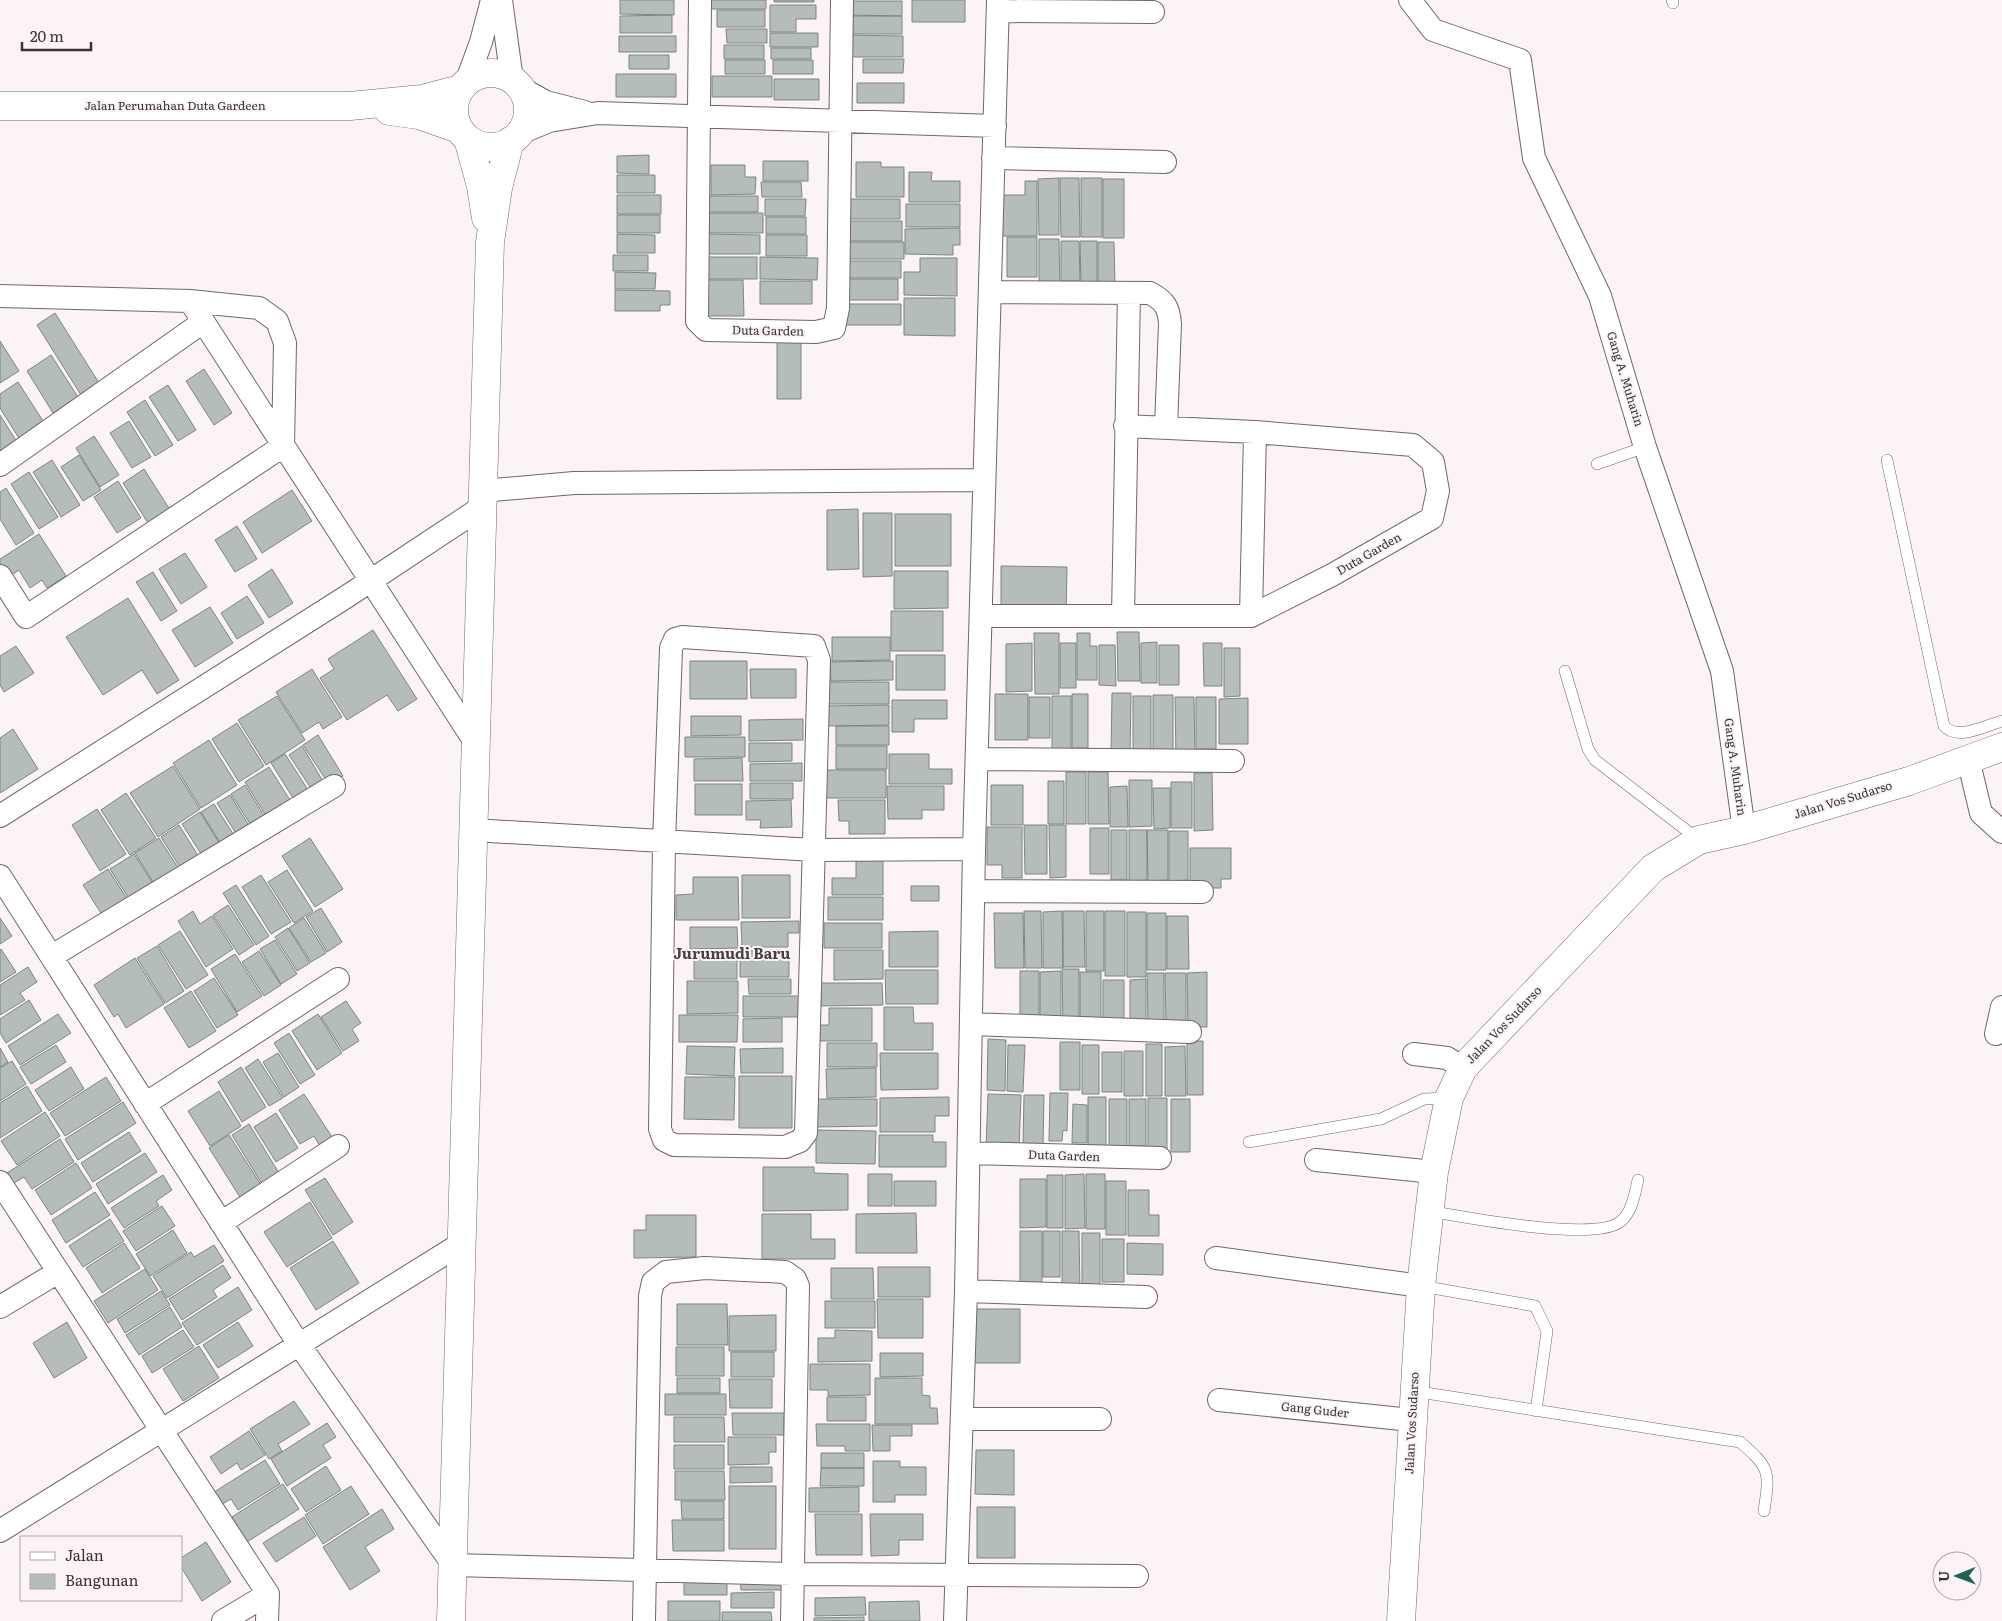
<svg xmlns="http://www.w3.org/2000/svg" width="2002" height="1621" viewBox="0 0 2002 1621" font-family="Literata,serif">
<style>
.building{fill:#b4bdba;stroke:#7d8583}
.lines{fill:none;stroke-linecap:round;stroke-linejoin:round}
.service-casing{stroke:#6e676b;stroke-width:12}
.minor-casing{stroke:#6e676b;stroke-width:24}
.tertiary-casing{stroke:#6e676b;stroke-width:29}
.service{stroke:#fff;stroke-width:11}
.minor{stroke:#fff;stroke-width:22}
.tertiary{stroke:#fff;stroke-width:28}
.labels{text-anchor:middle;stroke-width:4;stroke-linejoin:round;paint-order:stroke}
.street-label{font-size:12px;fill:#363335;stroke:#fbf3f8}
.quarter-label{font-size:15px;font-weight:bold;fill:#463f43;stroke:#fbf3f8}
</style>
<rect width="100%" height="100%" fill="#fbf3f8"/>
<path class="building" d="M620,0H674V15L620,14Z
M709,0H766V9H709Z
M774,0H814V2H774Z
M912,0H965V22H912Z
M844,1H902V16L844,15Z
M770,5H816V19H796V32H770Z
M717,10H765V27H717Z
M672,15V33H620V16Z
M846,16H902V34H846Z
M726,29H767V43H727Z
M770,33H818V47H770Z
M845,35L903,36V57H845Z
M619,36H676V52H619Z
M724,45H764V59H724Z
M771,48H811V59H771Z
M629,55H669V69H629Z
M863,59H904L903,73H863Z
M725,60H765V74H725Z
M773,60H813V74H773Z
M616,74H676V97H616Z
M712,76H772V97H712Z
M774,79H819V100H774Z
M857,83H904V103H857Z
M649,155V174L617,173V156Z
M763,161H808V181H763Z
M856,162H881V167H904V197H856Z
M711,165H745V177H756L755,194L711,195Z
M909,172H932L931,181H960V202H909Z
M617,175H655V193H617Z
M1059,178V235H1039L1038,179Z
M1060,178H1079L1080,237H1061Z
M1081,178H1102V237H1081Z
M1103,179H1124V238H1103Z
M1025,181H1037V236H1000V195H1025Z
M761,182H801L802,197H762Z
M617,195H661V214H617Z
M707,196H758V212H707Z
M765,199H806L805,216H765Z
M847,199H900V219H847Z
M906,204H960V227H906Z
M709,213H763V233H709Z
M617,215H660V233H617Z
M766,217H806V234H766Z
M845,221H902V241H845Z
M960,228V245H953V255L905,254V229Z
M617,234L655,235V253H617Z
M708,234L760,235V254H708Z
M766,235H807V256H766Z
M1007,237H1037V277H1007Z
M1039,239H1059L1060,290H1039Z
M1061,241H1079L1080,281H1061Z
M1080,241H1097V285L1081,286Z
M840,242H904V259H840Z
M1098,242H1114L1115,285H1098Z
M613,255H648V271H613Z
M700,257H757V279H700Z
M760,257L818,258L817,280L760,279Z
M920,258H957V296L904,295V272H920Z
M840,261H901V278H840Z
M615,272L656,273L655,289H615Z
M840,279H898V300H840Z
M703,280H743L744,316H703Z
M760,281H812V304H760Z
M615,290L670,291V305H660V311H615Z
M904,298H955V336L904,335Z
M839,304H901V325H839Z
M55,313L99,383L81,395L37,325Z
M777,340H801V399H777Z
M0,341L19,371L0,383Z
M51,355L78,397L53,413L27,371Z
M204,369L232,413L214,425L186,381Z
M18,382L45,424L20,440L0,408V394Z
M168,385L196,430L178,441L149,397Z
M145,400L173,445L155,456L127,412Z
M0,415L17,442L0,453Z
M129,421L151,457L132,468L110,433Z
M94,436L119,475L100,487L76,448Z
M79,455L101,490L83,501L61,467Z
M52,460L80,505L61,517L33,472Z
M144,469L172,513L151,528L123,483Z
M29,472L58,517L39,529L11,484Z
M118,481L141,518L117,533L94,497Z
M6,488L34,533L16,545L0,519V492Z
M292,490L312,521L262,553L243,522Z
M858,509L859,569L827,570V510Z
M863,513H892V576L863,577Z
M895,514H951V566H895Z
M237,526L257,559L235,572L215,540Z
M39,534L66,576L47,588L42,580L30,588L19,570L6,579L0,570V559Z
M185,553L207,587L181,604L159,569Z
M1001,566L1067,567L1066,614L1001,613Z
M272,569L293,603L269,618L248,585Z
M894,571H948V608L894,609Z
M153,572L177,611L161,621L136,582Z
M247,596L264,623L237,639L221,613Z
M128,598L179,680L157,694L142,670L103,695L66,637Z
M210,607L233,643L195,667L172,630Z
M891,611H943V651H891Z
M373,630L417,699L398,711L387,695L347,720L320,678L334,669L328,659Z
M1117,632H1139L1140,681H1118Z
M1034,633H1059V694H1035Z
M1077,633H1090V646H1097V680H1077Z
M832,637H890V660L832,661Z
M1157,642V683H1141V643Z
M1032,643V691L1006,692V644Z
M1060,643H1076V688H1060Z
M1203,643H1222V686H1204Z
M1099,645H1115L1116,686L1099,685Z
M1159,645H1179V685H1159Z
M16,646L34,673L4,692L0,685V656Z
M1224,648H1240V696L1224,697Z
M896,655H945V690H896Z
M690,661H747V699H690Z
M893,661V680L831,681L830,662Z
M312,669L342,717L323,729L319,722L302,733L276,692Z
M750,669H796V698H751Z
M826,682H889V704H827Z
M1112,693H1131L1130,757L1111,756Z
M995,694H1028V740H995Z
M1072,694H1088V748H1072Z
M1153,695H1173V758H1153Z
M277,696L305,740L266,765L238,720Z
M1052,696H1071V750H1052Z
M1133,696H1151V756H1133Z
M1029,697H1050V738H1029Z
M1175,697H1194L1195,758H1176Z
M1196,697H1216V749H1196Z
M1248,698V744H1219V699Z
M892,700H947V719H914V732H892Z
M889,705V725L827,726V706Z
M691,716H741V735L691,736Z
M803,719V740L749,741V720Z
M237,723L264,766L239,782L212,739Z
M836,726H889V745H836Z
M13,729L38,769L0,793V738Z
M318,735L343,776L330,786L303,745Z
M685,737H745V757H685Z
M209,740L237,785L201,808L173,763Z
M749,743H792V761L749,762Z
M302,746L327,788L316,796L289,755Z
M836,746H887V769H836Z
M285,754L312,796L298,806L271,763Z
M889,754H929V769H952V784H889Z
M742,758L743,781H694V759Z
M802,763V781H750V764Z
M173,766L200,809L158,837L130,793Z
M269,767L295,808L268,819L245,782Z
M825,770H886V798H825Z
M1066,772H1086V824H1066Z
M1088,772H1108L1109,824H1088Z
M1194,773H1212L1213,830L1194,831Z
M1129,780H1152V826L1129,827Z
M1048,781H1064V824H1048Z
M1171,782H1192V828H1171Z
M750,783H793V799H750Z
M695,784H742V815H695Z
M245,785L268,822L254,830L231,794Z
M991,785H1023V825H991Z
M887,786H944V810H922V819H888Z
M1127,786L1128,827H1110V787Z
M1153,788H1170V828L1154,829Z
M126,793L156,838L130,855L101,810Z
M230,795L253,832L240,840L217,803Z
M791,800L792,827L760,828L761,820H746V801Z
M838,800H885V834H849V821H839Z
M214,804L237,840L224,849L201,812Z
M97,809L126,854L100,871L72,825Z
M200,812L223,849L205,860L182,824Z
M179,825L202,862L184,874L161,837Z
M1024,825H1047V874H1025Z
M1049,825H1066V877L1050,878Z
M987,827H1022V878H1002V865H987Z
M1090,828H1109V874H1090Z
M1111,830H1127V880H1111Z
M1129,830H1147V880L1129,881Z
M1147,830H1168V880L1148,881Z
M1169,831H1188V880L1169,881Z
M159,838L182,874L158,890L135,853Z
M310,838L343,889L315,907L282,856Z
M1190,848H1231V879H1221V888H1190Z
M134,854L157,890L133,905L110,869Z
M856,860H883V895H832V878H856Z
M108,869L131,905L106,921L83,885Z
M287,870L313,911L294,923L268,882Z
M261,875L291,922L271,934L242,887Z
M742,875H790V918H742Z
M693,877H738L739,920H676V895L693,894Z
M236,885L269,936L256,945L223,893Z
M911,886H939V901H911Z
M828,897H883V920H828Z
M228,905L254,945L239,955L213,915Z
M321,908L342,942L327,952L306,917Z
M193,911L200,924L212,916L233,949L206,967L178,921Z
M1024,911H1041L1042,968H1025Z
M1062,911L1063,968H1043V912Z
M1063,911H1084L1085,967H1063Z
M1086,911H1104V971H1086Z
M1105,911H1125V976H1105Z
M1127,912H1146V977H1127Z
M994,913H1023L1024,968H995Z
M1147,913H1166V970H1147Z
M1167,916H1188L1189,969H1167Z
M0,918L12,936L0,944Z
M304,918L326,953L311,962L289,928Z
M799,921V933H788V947H742L741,922Z
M824,923H882V948H824Z
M690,927H737L738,948L690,949Z
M288,928L310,963L297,971L275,937Z
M180,931L208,975L186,989L158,945Z
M938,931V967H889V932Z
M275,940L297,974L281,984L260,949Z
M157,946L184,991L165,1003L137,958Z
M1,949L16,972L0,982V950Z
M737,950V979H694V951Z
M789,950V977H740V951Z
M834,950H883V979L834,980Z
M259,951L281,985L264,996L242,962Z
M235,954L262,996L237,1012L211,969Z
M135,958L164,1004L126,1028L118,1014L114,1017L94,985Z
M28,967L37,982L20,993L25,1000L0,1015V985Z
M1062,969H1079V1024H1063Z
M885,970H938V1004H886Z
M1020,971H1039V1022H1020Z
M1061,971V1022L1040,1021V972Z
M1080,972H1101V1025H1080Z
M1207,972V1027H1188L1187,973Z
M1147,973H1164V1022H1148Z
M1165,973H1186V1025H1166Z
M214,978L238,1015L217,1028L194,991Z
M748,979H791V994H749Z
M1146,979V1026H1130V980Z
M1103,980H1124V1027H1103Z
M687,981H738V1013L687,1014Z
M821,983H882L883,1005L821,1006Z
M191,991L216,1031L189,1048L164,1008Z
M743,996H800V1017H743Z
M29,1000L41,1020L6,1043L0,1033V1019Z
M346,1001L361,1023L352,1029L359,1041L343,1051L321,1017Z
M884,1007H913L914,1023H933V1050H884Z
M829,1008H872V1041H819V1025H829Z
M58,1014L71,1033L20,1065L8,1046Z
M318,1014L342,1053L317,1070L292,1031Z
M679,1015H738L737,1042H679Z
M782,1018V1042H743V1019Z
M289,1033L315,1075L300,1084L274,1043Z
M988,1039L1006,1040L1005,1091L987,1090Z
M1187,1041H1203V1095H1187Z
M1060,1042H1080V1090H1060Z
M827,1043H877V1067H827Z
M1146,1044H1162V1096H1146Z
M56,1045L66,1062L31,1084L20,1067Z
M1008,1045H1025L1023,1092L1007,1091Z
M1082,1045H1099V1094H1082Z
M687,1046L735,1047L734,1076L686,1074Z
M1185,1046L1186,1096H1165V1047Z
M0,1048L8,1062L0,1067Z
M783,1048V1073H741L740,1049Z
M1124,1051H1143V1096H1124Z
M1102,1052H1122V1092H1102Z
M278,1053L299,1087L284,1097L263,1062Z
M880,1053H938V1089L881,1090Z
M258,1059L283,1098L269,1106L245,1068Z
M12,1061L26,1084L0,1101V1068Z
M71,1067L84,1089L49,1111L35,1090Z
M241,1067L266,1107L242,1122L218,1082Z
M876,1068V1097L827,1098L826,1069Z
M739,1076H792V1128H739Z
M106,1077L121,1101L65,1136L50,1113Z
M685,1077H735L734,1120L684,1119Z
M27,1086L42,1111L0,1138V1103Z
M219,1091L241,1126L210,1146L188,1111Z
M1050,1093H1068L1067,1131L1063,1130L1062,1141H1049Z
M304,1094L334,1140L321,1148L314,1136L300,1144L279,1110Z
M988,1094L1021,1095L1019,1150L986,1149Z
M1024,1095H1044L1043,1144H1023Z
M949,1097V1116H935V1132H880V1098Z
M1088,1097H1106V1147H1088Z
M1148,1098H1167V1150H1148Z
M816,1099H877V1126L816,1127Z
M1109,1099H1127V1146L1109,1147Z
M1129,1099H1146V1146H1129Z
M1171,1099H1190V1152H1171Z
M123,1102L136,1123L78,1160L65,1139Z
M1073,1104L1087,1105V1143H1072Z
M45,1112L60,1136L17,1165L1,1141Z
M276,1113L298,1148L276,1162L254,1127Z
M249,1124L279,1173L262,1184L232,1135Z
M816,1130L876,1131L875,1164L816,1163Z
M129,1132L141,1151L93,1182L81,1163Z
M229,1135L263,1188L243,1202L209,1148Z
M879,1135H933V1142H946V1167H879Z
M60,1139L74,1162L32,1189L24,1177L14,1183L7,1173Z
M145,1153L157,1172L108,1204L96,1184Z
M76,1163L92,1188L51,1215L35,1190Z
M763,1167H814V1173L848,1174V1210L763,1211Z
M868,1174H892V1206H868Z
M1084,1174L1085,1228L1065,1229V1175Z
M1086,1174H1105V1229H1086Z
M163,1175L172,1190L156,1201L159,1206L124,1228L111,1208Z
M1047,1175H1063V1228H1047Z
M325,1178L353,1222L333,1235L305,1190Z
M1020,1179H1046V1227L1020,1228Z
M894,1181H936V1206H894Z
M1106,1181H1126V1235H1106Z
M1128,1190H1149V1215H1159V1236H1128Z
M95,1192L110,1215L66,1243L52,1220Z
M310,1202L332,1238L287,1267L264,1232Z
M162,1206L175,1226L136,1251L123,1231Z
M916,1213L917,1253H856V1214Z
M762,1214H811V1239H835V1259H762Z
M646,1215H696V1257L634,1258V1230H646Z
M110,1219L124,1241L83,1267L69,1246Z
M173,1230L187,1253L150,1276L136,1254Z
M1020,1231H1042V1288H1020Z
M1043,1231H1060V1277H1043Z
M1062,1231H1079L1080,1292H1062Z
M1082,1233H1100V1292H1082Z
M1102,1239H1124V1282H1102Z
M333,1241L359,1283L316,1310L290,1268Z
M124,1243L140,1268L102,1293L86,1268Z
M1127,1243L1163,1244V1275L1127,1274Z
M214,1245L224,1261L167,1298L153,1276L191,1252L194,1257Z
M223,1265L231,1278L213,1290L217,1297L182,1320L169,1299Z
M878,1267H930V1297H878Z
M831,1268H873L874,1299H831Z
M145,1269L158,1290L108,1323L94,1301Z
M238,1287L252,1310L197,1345L182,1323Z
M161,1291L170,1305L125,1333L117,1319Z
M877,1299H923V1338H878Z
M825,1301H875V1328H825Z
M677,1304H727L728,1345H677Z
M170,1307L182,1327L139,1355L126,1335Z
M972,1309H1020V1363H971Z
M776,1315V1351H729V1316Z
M67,1322L87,1358L54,1378L33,1343Z
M238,1322L253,1346L218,1368L203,1345Z
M183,1330L194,1347L152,1373L142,1356Z
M835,1330L872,1331V1361L818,1362V1338H835Z
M199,1346L219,1378L183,1401L163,1369Z
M676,1347H724V1376H676Z
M731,1352H774V1377H731Z
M880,1353H923V1376L880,1377Z
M810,1364H870V1395L828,1396V1390H810Z
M677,1378H720V1393H677Z
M875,1378H922V1395L930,1396V1408H937L938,1424H875Z
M729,1379H772V1408H730Z
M665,1394H726V1415H665Z
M827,1397H866V1421H827Z
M294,1401L310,1424L278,1444L282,1451L269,1459L250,1429Z
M732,1413H784V1435H733Z
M674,1417H724L725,1442H674Z
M327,1423L336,1437L323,1445L331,1458L287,1486L271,1459Z
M816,1424H870V1451H845V1446H817Z
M872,1425H912V1436H890V1451H873Z
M249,1431L265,1455L241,1470L237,1463L221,1474L210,1457Z
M728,1437H776V1452H769V1464L728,1465Z
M674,1445H724V1469H674Z
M976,1450H1014V1495L975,1494Z
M821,1453H864V1468H821Z
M265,1460L280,1484L238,1510L231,1499L219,1506L211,1494Z
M873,1461H900V1467H926V1495H895V1502H873Z
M326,1466L341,1490L306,1512L291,1489Z
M730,1467H772V1482L730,1483Z
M821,1468H864V1486H820Z
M675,1471H724L725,1500H675Z
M283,1484L299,1509L247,1542L232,1517Z
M351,1486L369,1514L323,1544L305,1515Z
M729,1486H776V1549H729Z
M859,1487V1512H809V1488Z
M681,1501H724V1519H682Z
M977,1507H1015V1558H977Z
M382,1509L394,1529L365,1547L380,1571L350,1590L323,1547Z
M815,1514H862V1555H816Z
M870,1514H923V1540H899V1555L871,1556Z
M304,1517L316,1536L276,1562L263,1543Z
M672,1520H724V1551H673Z
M206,1542L231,1582L202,1601L181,1567V1558Z
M740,1575L783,1577L784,1590H741Z
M727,1579V1595H684V1580Z
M774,1592V1608H731V1593Z
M865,1597L866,1615L815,1616V1598Z
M668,1601H720V1621H668Z
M919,1601L920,1621H869V1602Z
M722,1612H771L772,1621H722Z
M864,1617V1621H814V1618Z"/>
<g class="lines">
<g class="service-casing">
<path id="service" d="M1672,0L1673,3
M1887,460L1944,726C1958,741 1984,726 2002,721
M1597,464L1645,447
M1565,671L1588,749L1595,760L1699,840
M1249,1142L1381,1119L1424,1099L1449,1098
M1429,1211C1464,1217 1597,1243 1621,1221C1632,1212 1635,1193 1638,1180
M1421,1286L1535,1306L1547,1331L1536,1411
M1413,1391L1740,1442C1770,1468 1770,1471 1764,1511"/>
</g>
<g class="minor-casing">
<path id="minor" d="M501,0L512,80
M700,0L697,321L706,330L816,332L834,328L838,308L842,0
M1410,0L1433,30L1520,60L1534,158L1600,296L1645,447L1722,671L1744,830
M998,11L1153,12
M466,83L481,42L492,0
M519,87L546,102L585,112
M518,134L549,121L598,113L995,126
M993,158L1165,162
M991,292L1150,293C1165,301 1169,308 1170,324L1166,427
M0,296L190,301L259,308L277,321L285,343L283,446L26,617L0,576
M190,301L475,742
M0,465L203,322
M482,491L574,483L984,480
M982,616H1251L1332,575L1432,518L1438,491L1433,462L1413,445L1255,432L1125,426
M1123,616L1129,293
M1251,616L1255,432
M682,637L814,646L819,660L806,1133L800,1141L785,1147L674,1145L664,1140L660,1129L664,843L671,648L675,639Z
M978,759L1233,761
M1968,759L1981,813L2002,832
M0,816L346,597L482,507
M473,830L815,850L974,849
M0,876L298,1343L453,1565L793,1574L1137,1576
M974,891L1202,892
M52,956L334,786
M972,1024L1190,1032
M1996,1034L2002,1007
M1414,1054L1447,1058L1463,1068
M145,1104L338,979
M969,1153L1160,1158
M1316,1160L1434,1172
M0,1182L268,1594L267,1621
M221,1223L338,1146
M1216,1258L1421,1286
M966,1291L1146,1297
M0,1307L58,1272
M1219,1400L1411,1420
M962,1419H1100
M0,1531L462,1243
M223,1621L268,1594
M644,1621L650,1296L653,1282L666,1272L705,1268L785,1272L795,1279L798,1286L792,1621
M955,1621L966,1291L974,849L998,0"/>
</g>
<g class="tertiary-casing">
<path id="tertiary" d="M454 110a37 37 0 1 1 74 0a37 37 0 1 1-74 0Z
M0,106H350L422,99L460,89
M389,111L419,115L459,129
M468,139L481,186L486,218
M451,1621L490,242L498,188L510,141
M1401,1621L1421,1286L1434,1172L1449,1098L1463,1068L1653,868L1699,840L1744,830L1909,781L2002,747"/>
</g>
<use href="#service" class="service"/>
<use href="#minor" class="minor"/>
<use href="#tertiary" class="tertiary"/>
</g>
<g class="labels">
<g class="street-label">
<text x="175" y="110">Jalan Perumahan Duta Gardeen</text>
<text transform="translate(768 331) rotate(1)" y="4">Duta Garden</text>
<text transform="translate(1625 379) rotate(73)" y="4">Gang A. Muharin</text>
<text transform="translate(1369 554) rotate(-30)" y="4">Duta Garden</text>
<text transform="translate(1735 767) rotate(82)" y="4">Gang A. Muharin</text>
<text transform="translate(1843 800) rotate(-17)" y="4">Jalan Vos Sudarso</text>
<text transform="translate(1504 1025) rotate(-46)" y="4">Jalan Vos Sudarso</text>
<text transform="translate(1064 1156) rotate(2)" y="4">Duta Garden</text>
<text transform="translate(1315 1410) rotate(6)" y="4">Gang Guder</text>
<text transform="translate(1412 1423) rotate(-87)" y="4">Jalan Vos Sudarso</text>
</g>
<g class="quarter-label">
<text x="732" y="959">Jurumudi Baru</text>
</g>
</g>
<rect x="20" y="1536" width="162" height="65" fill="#fbf3f8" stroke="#aca6aa"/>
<rect x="30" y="1552" width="25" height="8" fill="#ffffff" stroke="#aca6aa"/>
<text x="65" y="1561" font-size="15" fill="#363335">Jalan</text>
<rect x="30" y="1574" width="25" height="15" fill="#b4bdba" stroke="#aca6aa"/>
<text x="65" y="1586" font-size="15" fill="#363335">Bangunan</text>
<g transform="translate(1957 1576) rotate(269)"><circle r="24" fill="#fbf3f8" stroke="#aca6aa"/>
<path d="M0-4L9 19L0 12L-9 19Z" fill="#1e6355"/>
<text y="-8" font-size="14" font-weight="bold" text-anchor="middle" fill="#363335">U</text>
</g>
<path d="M22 42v8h69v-8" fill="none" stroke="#363335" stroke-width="2.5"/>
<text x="30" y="42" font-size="15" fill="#363335" stroke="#fbf3f8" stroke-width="4" paint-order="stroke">20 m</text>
</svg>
